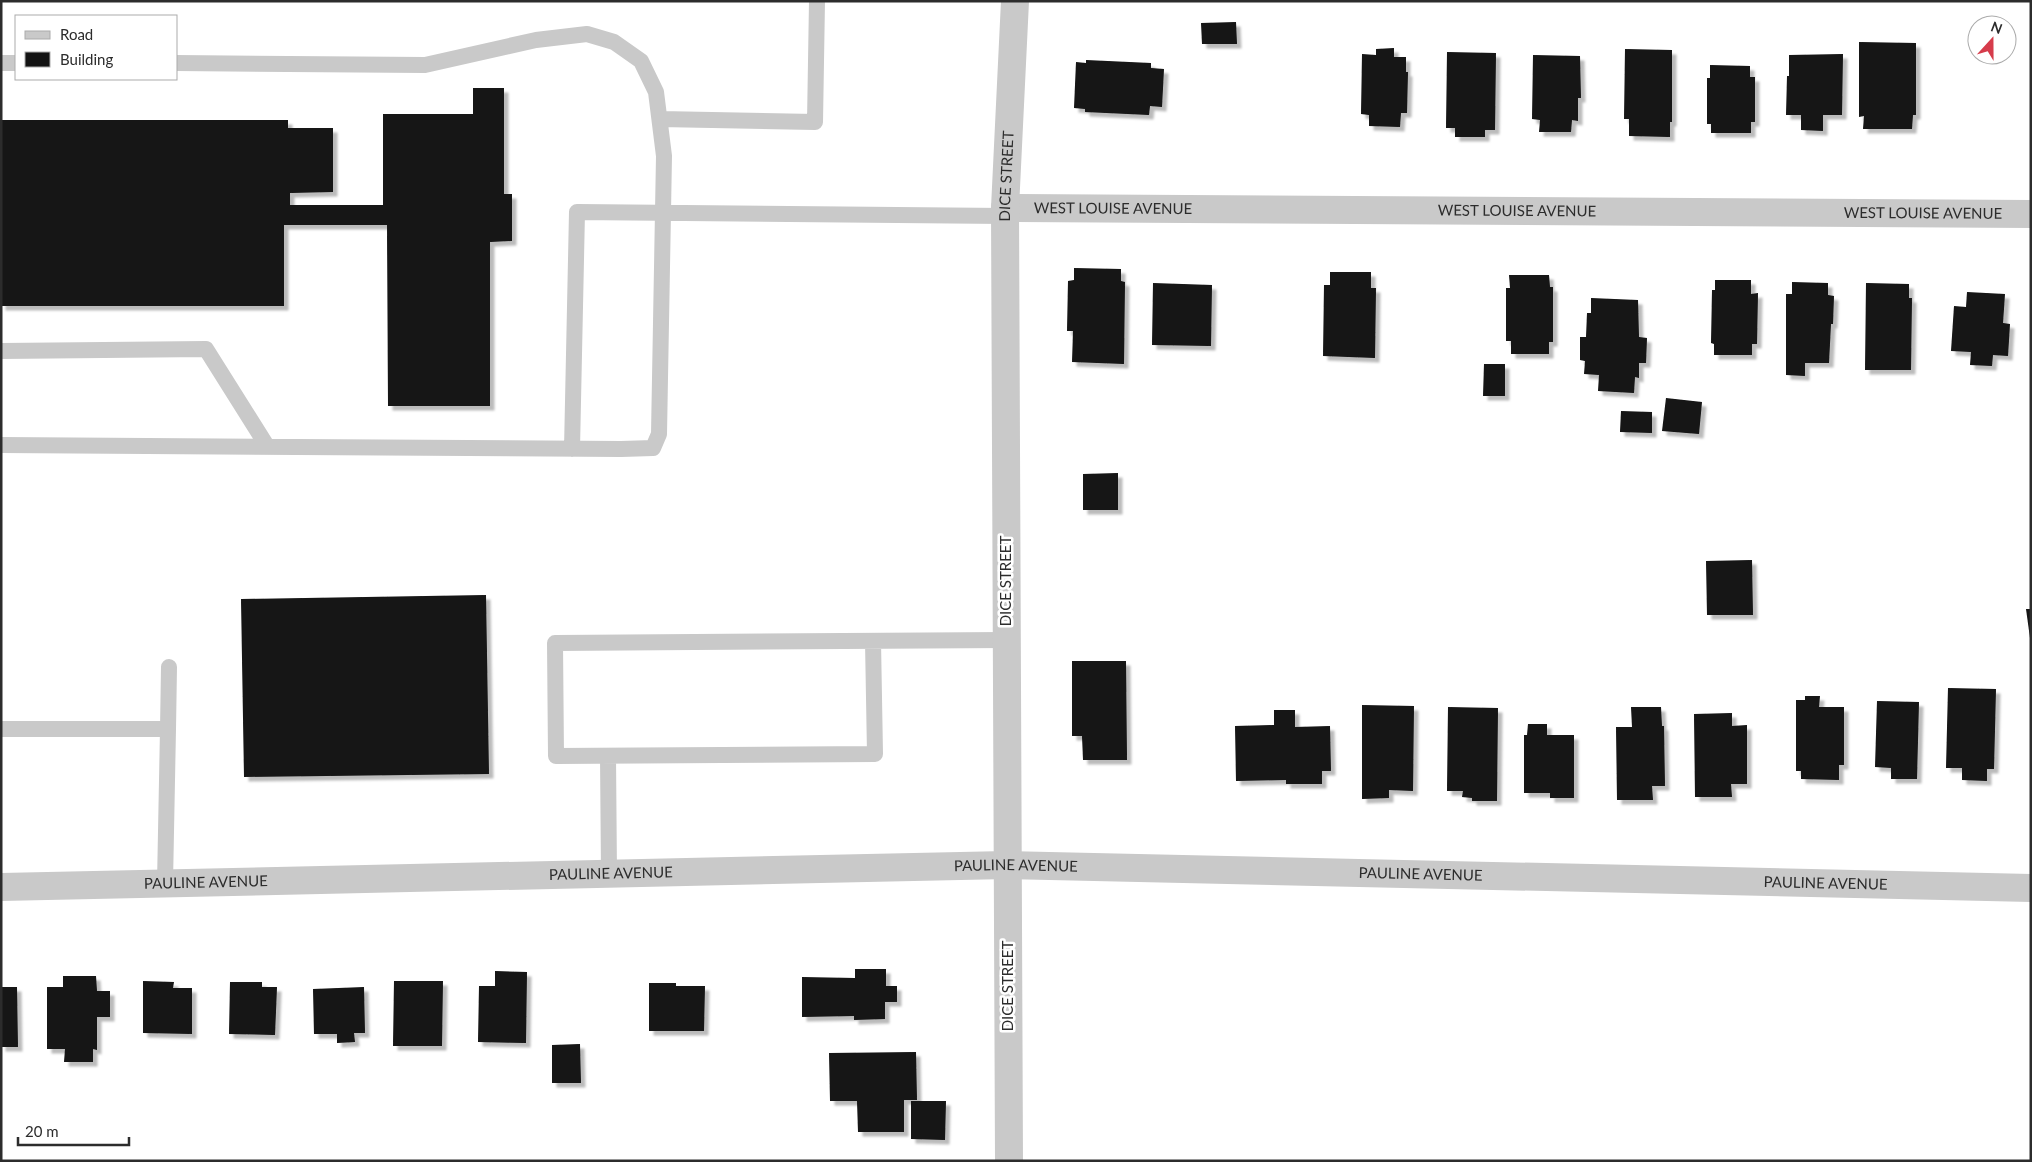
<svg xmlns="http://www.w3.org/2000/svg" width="2032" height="1162" viewBox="0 0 2032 1162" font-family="Lato,sans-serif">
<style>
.building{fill:#131313;filter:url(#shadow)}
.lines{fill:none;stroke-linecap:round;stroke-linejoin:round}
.service{stroke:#c9c9c9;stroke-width:16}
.minor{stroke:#c9c9c9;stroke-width:28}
.labels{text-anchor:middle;stroke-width:5;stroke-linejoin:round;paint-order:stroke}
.street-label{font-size:15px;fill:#2c2c2c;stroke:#fff}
</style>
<defs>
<filter id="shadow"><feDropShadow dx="4.5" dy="4.5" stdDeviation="1" flood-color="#0004"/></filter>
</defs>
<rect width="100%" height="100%" fill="#fff"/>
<path class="building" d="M1236,22L1237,44H1202L1201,23Z
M1859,42L1916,43V115H1913L1912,129H1863L1864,116L1859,117Z
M1394,48V57H1406V72H1408L1407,113H1401L1400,127L1369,126V115L1361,114L1362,54L1376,55V49Z
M1625,49L1672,50V122H1670V137L1629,136V119H1624Z
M1447,52L1496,53L1495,130H1485V137H1455V128H1446Z
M1843,54L1842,115H1823V131L1801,130V115H1786L1787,76H1789V55Z
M1533,55L1580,56L1581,98H1578V121L1572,120L1571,132H1539L1540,120L1532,119Z
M1086,60L1151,63V68L1164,69L1162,107L1150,106L1149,115L1085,112V109L1074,108L1076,62L1086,63Z
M1710,65L1750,66V77H1755V122H1751V133H1711V124H1707V78H1710Z
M473,88H504V194H512V241L490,242V406H388L387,225H284V306H1V120H288V128H333V192L290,193V205H383V114H473Z
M1074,268L1121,269V281L1125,282L1124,364L1072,362L1073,331H1067L1068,281L1074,280Z
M1330,272H1371V288H1376L1375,358L1323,356L1324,285H1330Z
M1509,275H1549L1550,287H1553V342H1549V354H1511V341H1506V288H1510Z
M1715,280H1751V294L1758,293L1757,344H1752V355H1714V344L1711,343L1712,290H1715Z
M1792,282L1828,283V295L1834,296L1833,324H1831L1829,363H1805V376L1786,375V294H1792Z
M1153,283L1212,285L1211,346L1152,345Z
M1866,283L1909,284V298H1912L1911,370H1865Z
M1967,292L2005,294L2003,323L2010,324L2008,356L1993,355L1992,366L1970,365L1971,352L1951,351L1954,306L1966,307Z
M1591,298L1638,300L1639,337L1647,338L1646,363H1639V378L1635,377L1634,393L1598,391L1599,375L1584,374L1585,361L1580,360V337H1586L1587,313H1591Z
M1484,364H1505V396H1483Z
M1666,398L1702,402L1699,434L1662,431Z
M1621,411L1652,412V433L1620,432Z
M1118,473V510H1083V474Z
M1752,560L1753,615H1707L1706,561Z
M486,595L489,774L244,777L241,599Z
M2026,609H2031V638H2030Z
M1072,661H1126L1127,760H1083L1082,736H1072Z
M1948,688L1996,689L1994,769H1987V781L1962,780V768H1946Z
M1805,696H1820L1819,707H1844V765H1839V780L1801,779V771H1796V700H1805Z
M1877,701L1919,702L1917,779H1891V768L1875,767Z
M1362,705L1414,706L1413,791L1389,790V798L1362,799Z
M1448,707L1498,708L1497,801H1472V798L1462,797L1463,791H1447Z
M1631,707H1661L1662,726H1664L1665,786H1652L1653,800H1617L1616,727H1632Z
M1274,710H1295V727L1330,726L1331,771H1322V784H1286V780L1236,781L1235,726L1274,725Z
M1732,713V726L1747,725V784H1731L1732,797H1695L1694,714Z
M1528,724H1547V735H1574V798H1550V793H1524V735H1527Z
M855,969H886V986H897V1002H885V1019L854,1020V1016L802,1017V977L855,978Z
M495,971L527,972L526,1043L478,1042L479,986H495Z
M63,976H96L97,991H110V1017H97V1050L93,1049V1062H64L65,1049H47V987H63Z
M143,981L174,982L173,988H192V1034L143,1033Z
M394,981H443L442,1046H393Z
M230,982H262V987H277L275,1035L229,1034Z
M649,983H676V986H705L704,1031H649Z
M1,987H17L18,1047H1Z
M364,987L365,1033H354L355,1042L337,1043V1034H314L313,989Z
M580,1044L581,1083H552V1045Z
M916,1052L917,1100H904V1132H858L857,1101H830L829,1053Z
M911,1101H946L945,1140L911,1139Z"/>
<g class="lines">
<path class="service" d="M1,63H16
M660,119L815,122L817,1
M1,351L206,349L267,446
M1,445L621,449L653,448L659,434L664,156L656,92L641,61L614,42L587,34L536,40L425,65L176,63
M572,449L577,212L1005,216
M873,641L875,754L556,756L555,643L1006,640
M1,729H168L165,883
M168,729L169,667
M608,756L609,874"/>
<g class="minor">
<path id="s1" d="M1005,208L2031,214"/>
<path id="s2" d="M1,887L1007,865L2031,888"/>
<path id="s3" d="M1009,1161L1005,208L1015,1"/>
</g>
</g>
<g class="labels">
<g class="street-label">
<text dy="5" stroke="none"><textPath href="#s3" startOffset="985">DICE STREET</textPath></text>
<text dy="5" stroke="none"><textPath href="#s1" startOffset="108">WEST LOUISE AVENUE</textPath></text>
<text dy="5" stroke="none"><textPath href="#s1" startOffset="512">WEST LOUISE AVENUE</textPath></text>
<text dy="5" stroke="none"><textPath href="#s1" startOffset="918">WEST LOUISE AVENUE</textPath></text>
<text transform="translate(1006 581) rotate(-90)" y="5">DICE STREET</text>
<text dy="5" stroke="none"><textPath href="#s2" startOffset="1015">PAULINE AVENUE</textPath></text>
<text dy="5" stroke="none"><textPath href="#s2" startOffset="610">PAULINE AVENUE</textPath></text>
<text dy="5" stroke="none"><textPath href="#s2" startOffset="1420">PAULINE AVENUE</textPath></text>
<text dy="5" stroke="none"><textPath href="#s2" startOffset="205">PAULINE AVENUE</textPath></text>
<text dy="5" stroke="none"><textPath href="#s2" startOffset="1825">PAULINE AVENUE</textPath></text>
<text transform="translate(1008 986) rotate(-90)" y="5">DICE STREET</text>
</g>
</g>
<rect width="2032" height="1162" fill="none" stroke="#2c2c2c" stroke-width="5"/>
<rect x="15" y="15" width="162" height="65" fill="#ffffff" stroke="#ababab"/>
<rect x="25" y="31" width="25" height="8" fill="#c9c9c9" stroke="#ababab"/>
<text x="60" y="40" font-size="15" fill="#2c2c2c">Road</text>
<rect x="25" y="52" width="25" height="15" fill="#131313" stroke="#ababab"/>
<text x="60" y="65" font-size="15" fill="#2c2c2c">Building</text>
<g transform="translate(1992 40) rotate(21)"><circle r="24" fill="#ffffff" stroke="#ababab"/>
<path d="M0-4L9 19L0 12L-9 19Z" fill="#d63c4b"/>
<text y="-8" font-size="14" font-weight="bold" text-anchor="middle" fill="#2c2c2c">N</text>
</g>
<path d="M18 1137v8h111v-8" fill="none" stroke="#2c2c2c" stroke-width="2.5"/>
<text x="25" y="1137" font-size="15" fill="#2c2c2c" stroke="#ffffff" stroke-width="4" paint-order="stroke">20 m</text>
</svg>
